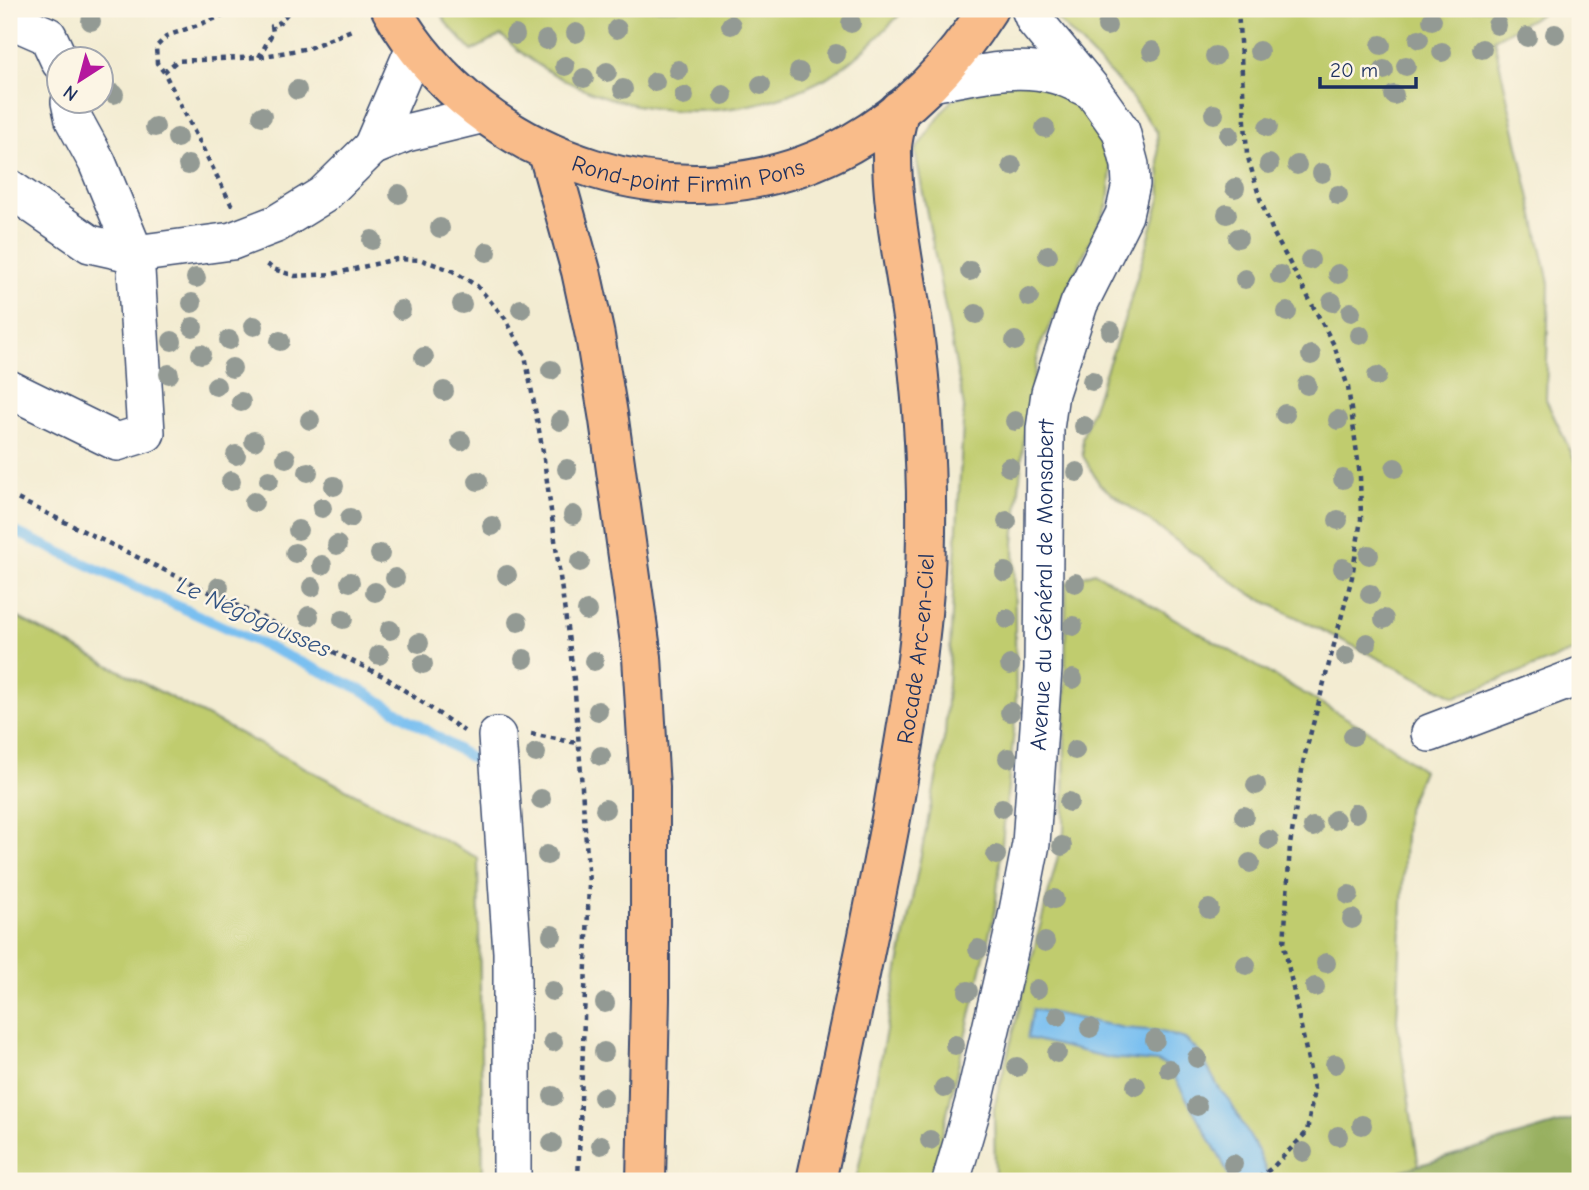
<svg xmlns="http://www.w3.org/2000/svg" width="1589" height="1190" viewBox="0 0 1589 1190" font-family="'Comic Neue',sans-serif">
<style>
.green{fill:#c0cc6e;stroke:#6e7e66;stroke-width:2}
.forest{fill:#98b061;stroke:#5a7060;stroke-width:2}
.water{fill:#79bff0;stroke:#4a77a7;stroke-width:2}
.lines{fill:none;stroke-linecap:round;stroke-linejoin:round}
.stream{stroke:#79bff0;stroke-width:10}
.minor-casing{stroke:#3b4b6f;stroke-width:40}
.highway-casing{stroke:#3b4b6f;stroke-width:42}
.path{stroke:#3b4b6f;stroke-width:4.5;stroke-dasharray:5 5;stroke-linecap:butt}
.minor{stroke:#fff;stroke-width:37}
.highway{stroke:#f9bc8a;stroke-width:38}
.tree{fill:#939a94}
.labels{text-anchor:middle;stroke-width:5;stroke-linejoin:round;paint-order:stroke}
.street-label{font-size:23px;fill:#1b2f5e;stroke:#fcf5e5}
.water-label{font-size:24px;font-style:italic;fill:#325382;stroke:#fcf5e5}
</style>
<rect width="100%" height="100%" fill="#fcf5e5"/>
<filter id="ink" filterUnits="userSpaceOnUse"><feTurbulence type="fractalNoise" baseFrequency=".0143" numOctaves="2"/><feDisplacementMap in="SourceGraphic" scale="14" xChannelSelector="R" yChannelSelector="G"/><feConvolveMatrix kernelMatrix="1 2 1 2 8 2 1 2 1" color-interpolation-filters="sRGB"/></filter>
<filter id="wash" filterUnits="userSpaceOnUse"><feTurbulence type="fractalNoise" baseFrequency=".00686" numOctaves="4" result="noise"/><feDisplacementMap in="SourceGraphic" scale="28" xChannelSelector="R" yChannelSelector="G"/><feGaussianBlur stdDeviation="1.57" result="paint"/><feColorMatrix in="noise" values="0 0 0 0 0 0 0 0 0 0 0 0 0 0 0 0 0 1.4 0 .05"/><feComposite in="paint" operator="in"/></filter>
<g filter="url(#wash)">
<rect width="100%" height="100%" fill="#f3ecd2"/>
<path class="green" d="M438,9H905C882,33 854,63 824,79C720,134 586,117 501,35L472,51L447,24Z
M1053,9H1550L1494,39L1549,283L1546,400L1580,471V649L1455,697L1248,593L1100,485L1083,456L1082,438L1126,315L1161,196L1157,132L1124,88L1057,19Z
M1021,79L1065,93L1091,121L1111,168L1108,204L1039,348L1024,436L1014,543L1016,712L995,910L931,1181H856L945,734L964,407L915,151L952,99Z
M1094,572L1369,731L1423,770L1406,811L1397,1021L1421,1181H995L994,1108L1064,832L1066,583Z
M9,613L478,858L483,1181H9Z"/>
<path class="forest" d="M1580,1117V1181H1407L1400,1171Z"/>
<path class="water" d="M1033,1009L1124,1028L1158,1031L1185,1039L1199,1052L1220,1090L1229,1100L1258,1151L1270,1181H1231L1221,1159L1168,1066L1157,1062L1110,1058L1027,1038Z"/>
<g class="lines">
<path class="stream" d="M9,529L362,690L473,759"/>
</g>
</g>
<g filter="url(#ink)">
<g class="lines">
<g class="minor-casing">
<g id="minor">
<path d="M9,19L48,36L60,62"/>
<path d="M415,47L372,147L406,133L484,114"/>
<path d="M932,83C971,76 1016,63 1056,75C1068,78 1080,85 1091,90"/>
<path d="M9,188L90,244L135,254L232,241L276,224L323,195L372,147"/>
<path d="M9,389L117,442L146,433L135,254L97,162L74,120L70,102"/>
<path d="M1430,733L1580,676"/>
<path d="M497,736L512,952V1181"/>
<path id="s1" d="M951,1181L974,1102L1016,921L1031,844L1043,669L1045,429L1050,393L1079,304L1124,215L1131,184L1130,165L1121,131L1092,90L1035,21L1030,9"/>
</g>
</g>
<g class="highway-casing">
<g id="highway">
<path id="s2" d="M391,9C480,165 689,234 850,144C909,111 952,66 988,9"/>
<path d="M548,153L581,271L595,336L609,420L642,657L650,788V999L646,1181"/>
<path id="s3" d="M816,1181C843,1057 870,933 893,808C909,714 926,628 926,532C927,464 922,393 913,325C905,266 891,208 892,147C893,135 897,122 899,110"/>
</g>
</g>
<path class="path" d="M1238,9L1247,154L1260,199L1274,234L1334,345L1348,387L1360,476L1361,519L1352,577L1304,758L1290,845L1284,945L1314,1089L1307,1132L1273,1167L1255,1181
M259,57L273,32L272,26L280,22L291,9
M164,72L177,61L259,57L309,48L354,29
M232,206L164,72L157,63L156,47L167,36L231,13L236,9
M267,264L273,269L295,276L333,274L396,259L422,260L453,271L477,286L505,318L525,355L543,452L574,679L589,883L578,1181
M9,495L385,677L464,731
M531,734L577,743"/>
<use href="#minor" class="minor"/>
<use href="#highway" class="highway"/>
</g>
<g class="tree">
<circle cx="1432" cy="20" r="10"/>
<circle cx="91" cy="21" r="10"/>
<circle cx="851" cy="23" r="10"/>
<circle cx="731" cy="25" r="10"/>
<circle cx="1497" cy="25" r="10"/>
<circle cx="1107" cy="26" r="10"/>
<circle cx="617" cy="29" r="10"/>
<circle cx="576" cy="33" r="10"/>
<circle cx="1555" cy="34" r="10"/>
<circle cx="515" cy="35" r="10"/>
<circle cx="1527" cy="37" r="10"/>
<circle cx="1419" cy="39" r="10"/>
<circle cx="546" cy="40" r="10"/>
<circle cx="1381" cy="45" r="10"/>
<circle cx="1482" cy="49" r="10"/>
<circle cx="1152" cy="51" r="10"/>
<circle cx="1259" cy="51" r="10"/>
<circle cx="1442" cy="52" r="10"/>
<circle cx="836" cy="54" r="10"/>
<circle cx="1215" cy="56" r="10"/>
<circle cx="565" cy="66" r="10"/>
<circle cx="1406" cy="66" r="10"/>
<circle cx="678" cy="70" r="10"/>
<circle cx="1384" cy="70" r="10"/>
<circle cx="607" cy="72" r="10"/>
<circle cx="799" cy="72" r="10"/>
<circle cx="584" cy="78" r="10"/>
<circle cx="655" cy="82" r="10"/>
<circle cx="761" cy="85" r="10"/>
<circle cx="623" cy="89" r="10"/>
<circle cx="297" cy="90" r="10"/>
<circle cx="114" cy="94" r="10"/>
<circle cx="723" cy="95" r="10"/>
<circle cx="1394" cy="95" r="10"/>
<circle cx="684" cy="96" r="10"/>
<circle cx="1214" cy="114" r="10"/>
<circle cx="262" cy="116" r="10"/>
<circle cx="155" cy="127" r="10"/>
<circle cx="1268" cy="127" r="10"/>
<circle cx="1045" cy="128" r="10"/>
<circle cx="1229" cy="135" r="10"/>
<circle cx="177" cy="138" r="10"/>
<circle cx="1269" cy="164" r="10"/>
<circle cx="188" cy="165" r="10"/>
<circle cx="1297" cy="165" r="10"/>
<circle cx="1012" cy="166" r="10"/>
<circle cx="1322" cy="173" r="10"/>
<circle cx="1235" cy="188" r="10"/>
<circle cx="399" cy="194" r="10"/>
<circle cx="1338" cy="195" r="10"/>
<circle cx="1227" cy="214" r="10"/>
<circle cx="440" cy="228" r="10"/>
<circle cx="1238" cy="238" r="10"/>
<circle cx="372" cy="240" r="10"/>
<circle cx="487" cy="252" r="10"/>
<circle cx="1048" cy="255" r="10"/>
<circle cx="1310" cy="260" r="10"/>
<circle cx="970" cy="271" r="10"/>
<circle cx="1338" cy="274" r="10"/>
<circle cx="1280" cy="275" r="10"/>
<circle cx="196" cy="278" r="10"/>
<circle cx="1245" cy="279" r="10"/>
<circle cx="1029" cy="297" r="10"/>
<circle cx="1332" cy="302" r="10"/>
<circle cx="192" cy="303" r="10"/>
<circle cx="462" cy="304" r="10"/>
<circle cx="521" cy="309" r="10"/>
<circle cx="401" cy="310" r="10"/>
<circle cx="1287" cy="312" r="10"/>
<circle cx="1351" cy="312" r="10"/>
<circle cx="976" cy="314" r="10"/>
<circle cx="254" cy="326" r="10"/>
<circle cx="193" cy="327" r="10"/>
<circle cx="1111" cy="331" r="10"/>
<circle cx="1360" cy="335" r="10"/>
<circle cx="229" cy="340" r="10"/>
<circle cx="172" cy="341" r="10"/>
<circle cx="280" cy="341" r="10"/>
<circle cx="1015" cy="341" r="10"/>
<circle cx="201" cy="354" r="10"/>
<circle cx="1311" cy="355" r="10"/>
<circle cx="424" cy="357" r="10"/>
<circle cx="232" cy="368" r="10"/>
<circle cx="551" cy="370" r="10"/>
<circle cx="169" cy="374" r="10"/>
<circle cx="1377" cy="376" r="10"/>
<circle cx="1092" cy="381" r="10"/>
<circle cx="1307" cy="385" r="10"/>
<circle cx="216" cy="386" r="10"/>
<circle cx="444" cy="391" r="10"/>
<circle cx="241" cy="402" r="10"/>
<circle cx="1285" cy="414" r="10"/>
<circle cx="310" cy="420" r="10"/>
<circle cx="1338" cy="420" r="10"/>
<circle cx="560" cy="421" r="10"/>
<circle cx="1015" cy="421" r="10"/>
<circle cx="1084" cy="426" r="10"/>
<circle cx="254" cy="441" r="10"/>
<circle cx="461" cy="441" r="10"/>
<circle cx="236" cy="455" r="10"/>
<circle cx="286" cy="458" r="10"/>
<circle cx="1009" cy="467" r="10"/>
<circle cx="1395" cy="468" r="10"/>
<circle cx="567" cy="469" r="10"/>
<circle cx="308" cy="472" r="10"/>
<circle cx="1077" cy="472" r="10"/>
<circle cx="1343" cy="479" r="10"/>
<circle cx="269" cy="480" r="10"/>
<circle cx="231" cy="481" r="10"/>
<circle cx="478" cy="481" r="10"/>
<circle cx="334" cy="486" r="10"/>
<circle cx="254" cy="502" r="10"/>
<circle cx="322" cy="508" r="10"/>
<circle cx="573" cy="515" r="10"/>
<circle cx="350" cy="518" r="10"/>
<circle cx="1338" cy="520" r="10"/>
<circle cx="1007" cy="521" r="10"/>
<circle cx="492" cy="526" r="10"/>
<circle cx="298" cy="530" r="10"/>
<circle cx="337" cy="545" r="10"/>
<circle cx="295" cy="553" r="10"/>
<circle cx="380" cy="554" r="10"/>
<circle cx="1369" cy="555" r="10"/>
<circle cx="580" cy="562" r="10"/>
<circle cx="322" cy="565" r="10"/>
<circle cx="1343" cy="568" r="10"/>
<circle cx="1005" cy="572" r="10"/>
<circle cx="507" cy="575" r="10"/>
<circle cx="395" cy="578" r="10"/>
<circle cx="350" cy="582" r="10"/>
<circle cx="1075" cy="583" r="10"/>
<circle cx="219" cy="587" r="10"/>
<circle cx="312" cy="587" r="10"/>
<circle cx="375" cy="592" r="10"/>
<circle cx="1370" cy="594" r="10"/>
<circle cx="587" cy="611" r="10"/>
<circle cx="309" cy="616" r="10"/>
<circle cx="343" cy="619" r="10"/>
<circle cx="1007" cy="619" r="10"/>
<circle cx="1384" cy="619" r="10"/>
<circle cx="518" cy="622" r="10"/>
<circle cx="1073" cy="626" r="10"/>
<circle cx="390" cy="630" r="10"/>
<circle cx="419" cy="643" r="10"/>
<circle cx="1367" cy="643" r="10"/>
<circle cx="379" cy="655" r="10"/>
<circle cx="1346" cy="656" r="10"/>
<circle cx="524" cy="659" r="10"/>
<circle cx="594" cy="661" r="10"/>
<circle cx="423" cy="664" r="10"/>
<circle cx="1010" cy="665" r="10"/>
<circle cx="1073" cy="679" r="10"/>
<circle cx="598" cy="711" r="10"/>
<circle cx="1010" cy="712" r="10"/>
<circle cx="1353" cy="736" r="10"/>
<circle cx="1075" cy="750" r="10"/>
<circle cx="536" cy="753" r="10"/>
<circle cx="601" cy="756" r="10"/>
<circle cx="1008" cy="758" r="10"/>
<circle cx="1256" cy="785" r="10"/>
<circle cx="541" cy="799" r="10"/>
<circle cx="1069" cy="802" r="10"/>
<circle cx="1002" cy="808" r="10"/>
<circle cx="605" cy="809" r="10"/>
<circle cx="1356" cy="813" r="10"/>
<circle cx="1244" cy="816" r="10"/>
<circle cx="1335" cy="820" r="10"/>
<circle cx="1313" cy="827" r="10"/>
<circle cx="1269" cy="840" r="10"/>
<circle cx="1062" cy="846" r="10"/>
<circle cx="547" cy="855" r="10"/>
<circle cx="996" cy="855" r="10"/>
<circle cx="1250" cy="863" r="10"/>
<circle cx="1349" cy="895" r="10"/>
<circle cx="1054" cy="899" r="10"/>
<circle cx="1209" cy="909" r="10"/>
<circle cx="1352" cy="919" r="10"/>
<circle cx="552" cy="935" r="10"/>
<circle cx="1045" cy="942" r="10"/>
<circle cx="978" cy="949" r="10"/>
<circle cx="1326" cy="963" r="10"/>
<circle cx="1246" cy="965" r="10"/>
<circle cx="1315" cy="987" r="10"/>
<circle cx="1037" cy="989" r="10"/>
<circle cx="552" cy="991" r="10"/>
<circle cx="968" cy="991" r="10"/>
<circle cx="605" cy="1003" r="10"/>
<circle cx="1058" cy="1016" r="10"/>
<circle cx="1090" cy="1028" r="10"/>
<circle cx="1155" cy="1040" r="10"/>
<circle cx="553" cy="1042" r="10"/>
<circle cx="955" cy="1045" r="10"/>
<circle cx="604" cy="1052" r="10"/>
<circle cx="1057" cy="1053" r="10"/>
<circle cx="1197" cy="1058" r="10"/>
<circle cx="1335" cy="1064" r="10"/>
<circle cx="1017" cy="1067" r="10"/>
<circle cx="1169" cy="1069" r="10"/>
<circle cx="1136" cy="1086" r="10"/>
<circle cx="944" cy="1088" r="10"/>
<circle cx="553" cy="1096" r="10"/>
<circle cx="603" cy="1097" r="10"/>
<circle cx="1197" cy="1106" r="10"/>
<circle cx="1362" cy="1125" r="10"/>
<circle cx="1338" cy="1136" r="10"/>
<circle cx="930" cy="1140" r="10"/>
<circle cx="552" cy="1143" r="10"/>
<circle cx="601" cy="1145" r="10"/>
<circle cx="1303" cy="1152" r="10"/>
<circle cx="1233" cy="1164" r="10"/>
</g>
</g>
<g class="labels">
<g class="street-label">
<text dy="8" stroke="none"><textPath href="#s2" startOffset="360">Rond-point Firmin Pons</textPath></text>
<text dy="8" stroke="none"><textPath href="#s1" startOffset="606">Avenue du Général de Monsabert</textPath></text>
<text dy="8" stroke="none"><textPath href="#s3" startOffset="542">Rocade Arc-en-Ciel</textPath></text>
</g>
<g class="water-label">
<text transform="translate(254 617) rotate(24)" y="8">Le Négogousses</text>
</g>
</g>
<rect width="1589" height="1190" fill="none" stroke="#fcf5e5" stroke-width="35"/>
<g transform="translate(80 80) rotate(216)"><circle r="33" fill="#fcf5e5" stroke="#a2a6af" stroke-width="2"/>
<path d="M0-5L12 26L0 18L-12 26Z" fill="#b5179e"/>
<text y="-10" font-size="19" font-weight="bold" text-anchor="middle" fill="#1b2f5e">N</text>
</g>
<path d="M1320 77v10h96v-10" fill="none" stroke="#1b2f5e" stroke-width="3.5"/>
<text x="1330" y="77" font-size="21" fill="#1b2f5e" stroke="#fcf5e5" stroke-width="5" paint-order="stroke">20 m</text>
</svg>
